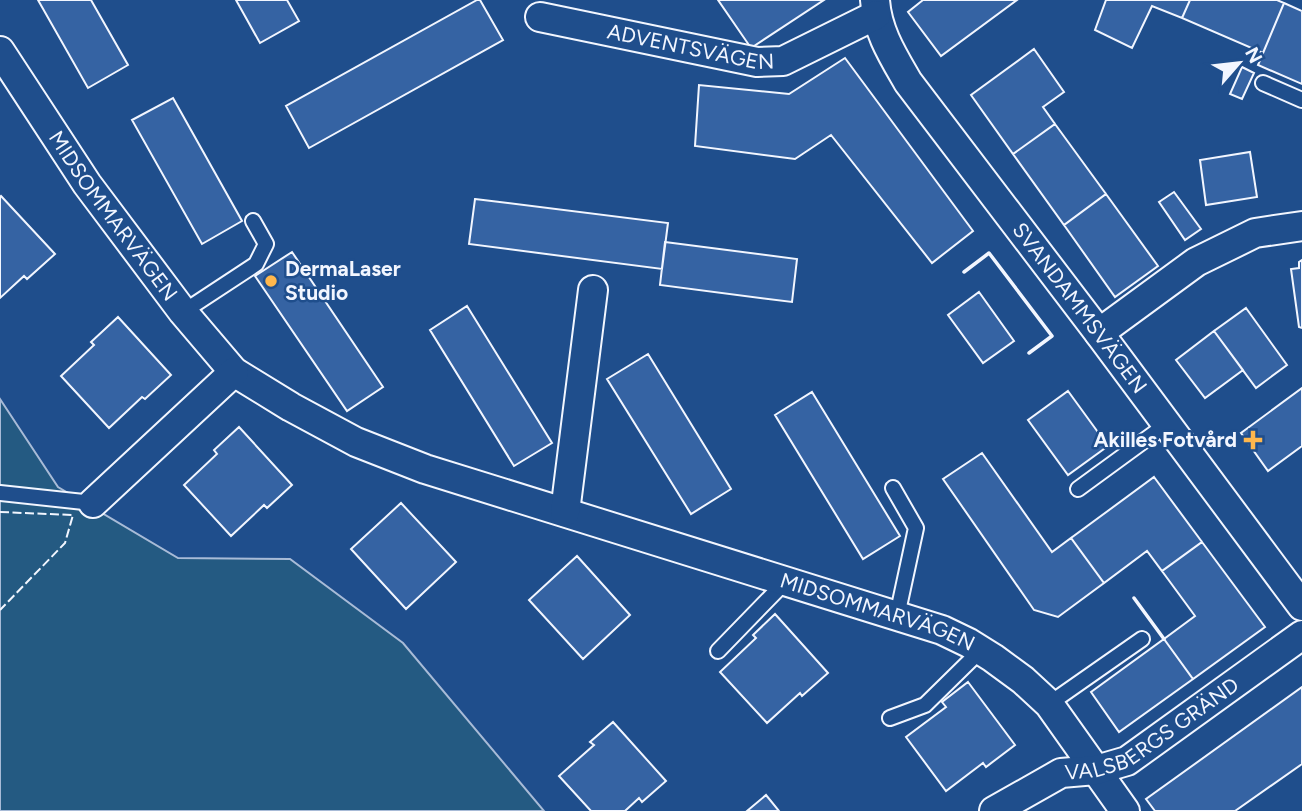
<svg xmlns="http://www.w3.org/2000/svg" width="1302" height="811" viewBox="0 0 1302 811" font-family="Figtree,sans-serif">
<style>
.green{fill:#245a82;stroke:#a8bbd7;stroke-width:2}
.building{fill:#3563a3;stroke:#f2f6ff;stroke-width:2}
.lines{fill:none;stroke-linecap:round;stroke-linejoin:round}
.service-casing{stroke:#f2f6ff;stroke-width:18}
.minor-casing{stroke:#f2f6ff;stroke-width:32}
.service{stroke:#1f4e8c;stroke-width:14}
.minor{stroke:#1f4e8c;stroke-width:28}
.fence{stroke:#f2f6ff;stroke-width:2;stroke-dasharray:9 3.5;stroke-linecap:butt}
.wall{stroke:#f2f6ff;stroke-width:3.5}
.poi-dot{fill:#ffb74d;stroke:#1f4e8c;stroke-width:2.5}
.labels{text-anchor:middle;stroke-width:5;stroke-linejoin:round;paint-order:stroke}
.street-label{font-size:21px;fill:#f2f6ff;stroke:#1f4e8c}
.poi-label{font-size:21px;font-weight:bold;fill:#f2f6ff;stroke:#1f4e8c;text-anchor:start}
</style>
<rect width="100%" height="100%" fill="#1f4e8c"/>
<path class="green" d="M0,399L58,487L178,558L290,559L403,643L544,811H0Z"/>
<path class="building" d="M38,0H91L128,65L88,88Z
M236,0H287L299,21L260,43Z
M477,0H480L503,40L309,148L286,106Z
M718,0H824L751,48Z
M923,0H1017L941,56L908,12Z
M1106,0H1190L1182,18L1152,6L1132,48L1095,30Z
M1190,0H1277L1284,3L1263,53L1182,18Z
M1284,3L1302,11V84L1258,65Z
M1034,49L1064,92L1043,107L1055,124L1013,154L971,95Z
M845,58L973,231L932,263L831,135L795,159L695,146L699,85L789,94Z
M1242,67L1254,73L1242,99L1230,94Z
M173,98L242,221L202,244L132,120Z
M1055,124L1106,194L1064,225L1013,154Z
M1250,152L1257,197L1206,205L1200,160Z
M1174,192L1201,229L1185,240L1159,202Z
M1106,194L1158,266L1115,297L1064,225Z
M1,196L55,254L27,279L24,276L0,298V197Z
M475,199L668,223L662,269L469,244Z
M665,242L797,259L792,302L660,285Z
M292,252L383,387L347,411L255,276Z
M1302,260V328L1299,327L1291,269L1299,268V262Z
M979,292L1014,341L983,363L948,315Z
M467,306L552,443L514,466L430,330Z
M1246,308L1287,365L1256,388L1214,331Z
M118,317L171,375L145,399L142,397L109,428L61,376L94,345L91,342Z
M1214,331L1243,370L1205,398L1176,360Z
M648,354L731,489L691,514L607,379Z
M1302,388V446L1268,471L1241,433Z
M1068,391L1108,446L1068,475L1028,420Z
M812,392L900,536L863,559L775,415Z
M239,427L292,485L267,508L264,505L231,536L184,485L217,454L214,450Z
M982,453L1052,552L1071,538L1104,583L1058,617L1034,610L943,479Z
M1154,477L1202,542L1162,571L1147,551L1104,583L1071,538Z
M401,503L456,562L406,609L351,549Z
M1202,542L1265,627L1193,679L1164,639L1195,616L1162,571Z
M577,556L630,615L583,659L529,600Z
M775,614L828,673L802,696L800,693L767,723L720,672L756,638L753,635Z
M1164,639L1193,679L1119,732L1091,692Z
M968,682L1015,745L986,767L983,763L946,791L906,737L946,707L942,702Z
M1302,687V764L1235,811H1155L1146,799Z
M613,722L666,781L642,802L639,798L625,811H591L559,776L594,745L590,742Z
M766,795L779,811H747Z"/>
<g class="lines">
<g class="service-casing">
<path id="service" d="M1263,83L1302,100
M183,312L256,264L266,244L253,221
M893,488L916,528L897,616
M1078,489L1167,424
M0,493L93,503
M718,651L786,581
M1049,704L1142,639
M890,718L925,705L981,650"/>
</g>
<g class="minor-casing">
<g id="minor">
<path id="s1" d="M875,0C877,31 893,56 908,82L1099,333L1302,606"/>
<path id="s2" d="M540,17L757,62L783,61L876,15"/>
<path id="s3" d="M0,51L87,184L183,312L234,372L291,407L356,442L425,469L942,630L969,643L993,658L1023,680L1049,704L1125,811"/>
<path d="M1099,333L1196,262L1255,233L1302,226"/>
<path d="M93,503L234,372"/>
<path d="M565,512L593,290"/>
<path id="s4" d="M994,811L1061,773L1096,770L1127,761L1302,635"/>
</g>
</g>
<use href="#service" class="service"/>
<use href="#minor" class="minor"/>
<path class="fence" d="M0,512L73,515L65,543L0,610"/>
<path class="wall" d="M964,272L989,253L1052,336L1029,353
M1134,598L1164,639"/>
</g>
<g class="poi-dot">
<circle cx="271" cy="281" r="7"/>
<path d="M1249.5 429.5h7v7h7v7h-7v7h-7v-7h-7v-7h7z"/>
</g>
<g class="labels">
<g class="street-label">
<text dy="7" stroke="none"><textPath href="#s2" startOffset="154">ADVENTSVÄGEN</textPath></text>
<text dy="7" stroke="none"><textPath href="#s3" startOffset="200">MIDSOMMARVÄGEN</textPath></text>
<text dy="7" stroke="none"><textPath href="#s1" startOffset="373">SVANDAMMSVÄGEN</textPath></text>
<text dy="7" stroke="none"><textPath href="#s3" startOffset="1087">MIDSOMMARVÄGEN</textPath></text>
<text dy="7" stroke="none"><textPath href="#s4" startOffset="180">VALSBERGS GRÄND</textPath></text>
</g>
<g class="poi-label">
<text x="285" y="276">DermaLaser<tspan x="285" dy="24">Studio</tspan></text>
<text x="1237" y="447" text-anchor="end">Akilles Fotvård</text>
</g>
</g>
<g transform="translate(1239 63) rotate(62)" stroke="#1f4e8c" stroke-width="5" paint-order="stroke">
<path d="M0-5L12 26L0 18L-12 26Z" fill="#f2f6ff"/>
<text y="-10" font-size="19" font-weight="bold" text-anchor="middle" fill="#f2f6ff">N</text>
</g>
</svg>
